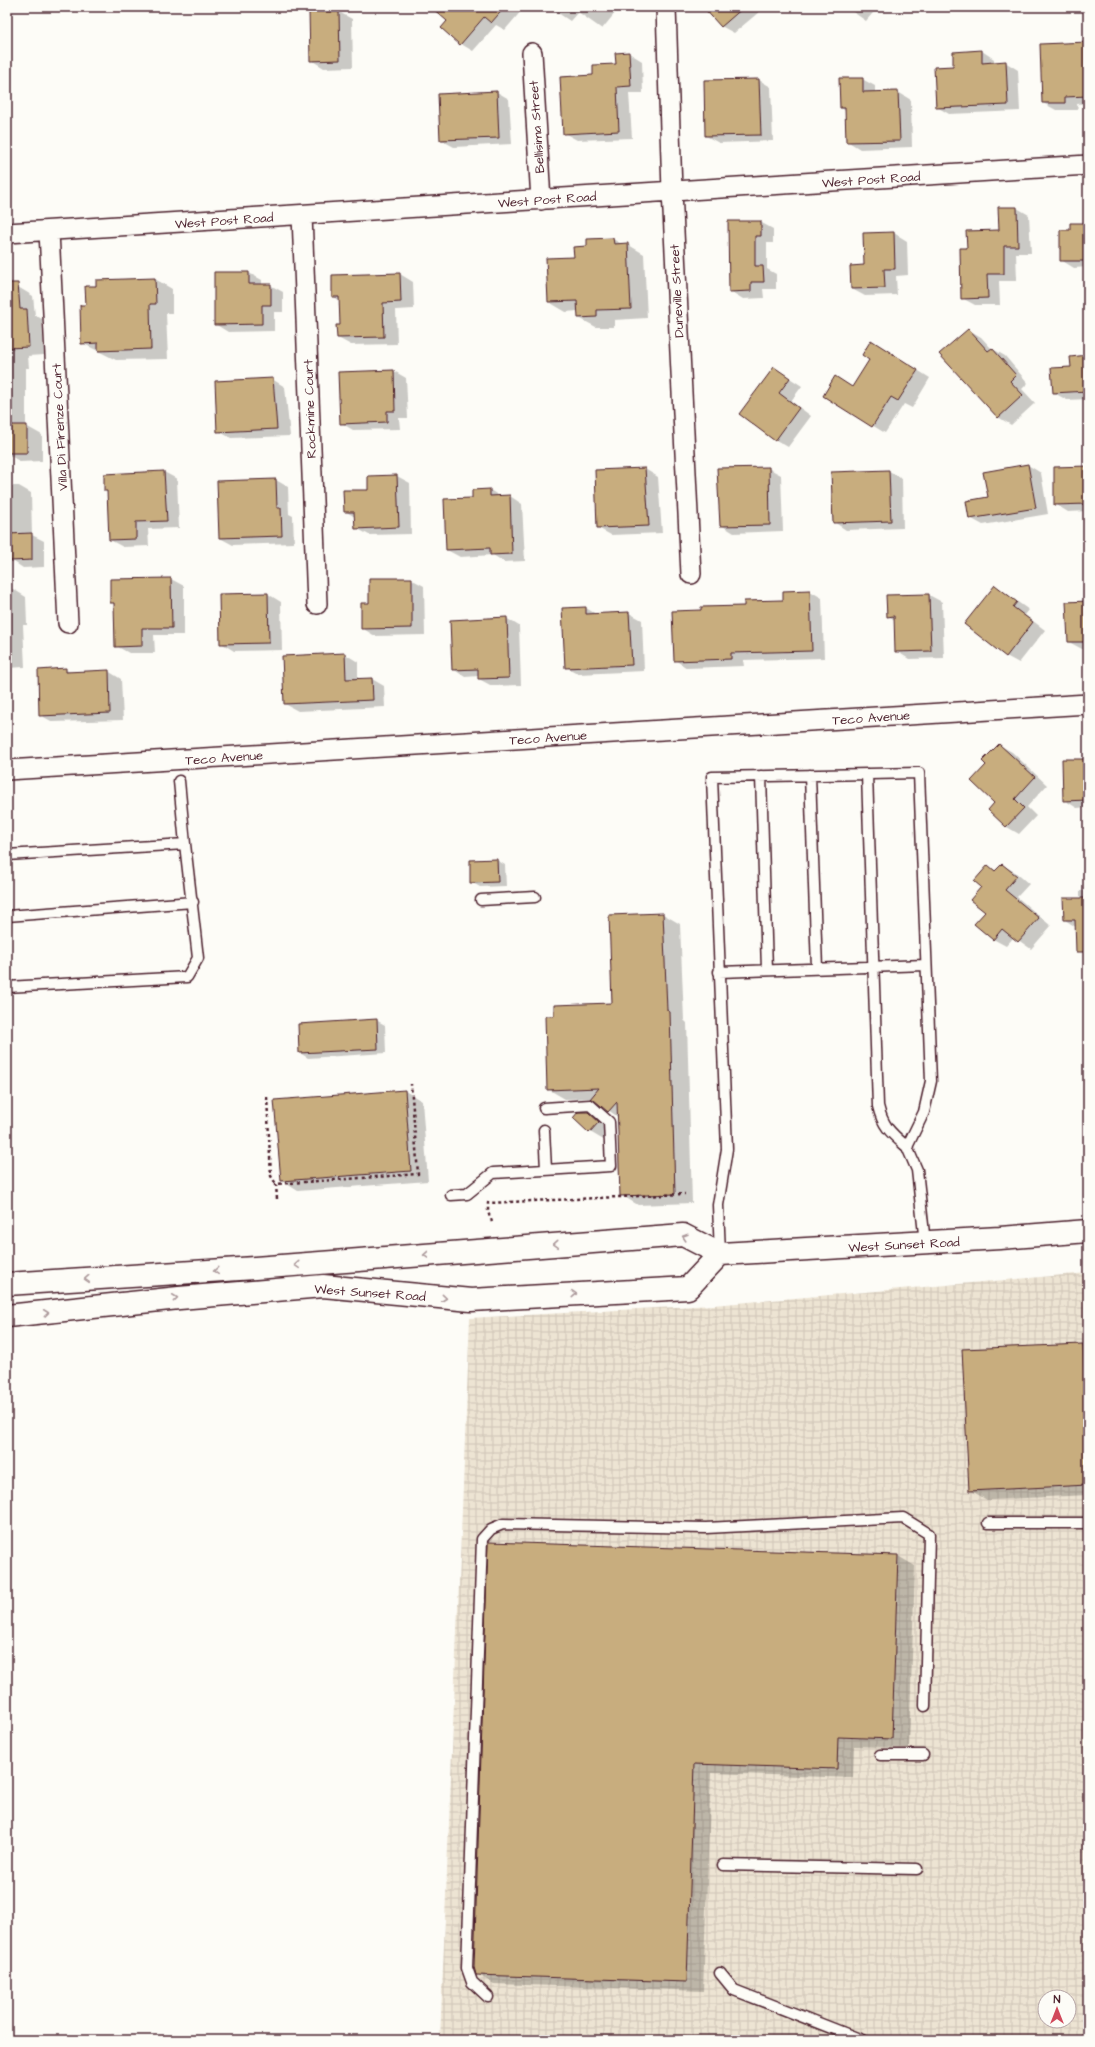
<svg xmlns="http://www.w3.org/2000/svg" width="1095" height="2047" viewBox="0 0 1095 2047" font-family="'Architects Daughter',sans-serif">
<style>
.industrial{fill:url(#industrial-grid);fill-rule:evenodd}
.shadow{fill:#0003}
.building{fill:#c8ad7e;stroke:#4a1f2b}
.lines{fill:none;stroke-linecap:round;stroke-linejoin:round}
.lane-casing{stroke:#4a1f2b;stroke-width:13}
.street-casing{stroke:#4a1f2b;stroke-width:22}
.secondary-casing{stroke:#4a1f2b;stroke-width:25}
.path{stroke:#4a1f2b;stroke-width:2.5;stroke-dasharray:3 3;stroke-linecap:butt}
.lane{stroke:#fdfcf7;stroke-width:10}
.street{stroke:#fdfcf7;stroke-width:19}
.secondary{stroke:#fdfcf7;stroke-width:22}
.oneway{stroke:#ac999b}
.labels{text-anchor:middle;stroke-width:3.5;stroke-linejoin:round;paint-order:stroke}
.street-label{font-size:13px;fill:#4a1f2b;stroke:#fdfcf7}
</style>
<defs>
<pattern id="industrial-grid" width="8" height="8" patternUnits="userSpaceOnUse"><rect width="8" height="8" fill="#ede4d3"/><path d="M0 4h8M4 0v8" fill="none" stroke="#cdc3b5"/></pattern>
</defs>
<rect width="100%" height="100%" fill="#fdfcf7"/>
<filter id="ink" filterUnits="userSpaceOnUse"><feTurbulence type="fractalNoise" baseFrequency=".025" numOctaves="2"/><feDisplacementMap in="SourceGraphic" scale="8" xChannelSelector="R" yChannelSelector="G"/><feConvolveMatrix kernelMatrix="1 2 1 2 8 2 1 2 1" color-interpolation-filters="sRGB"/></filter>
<g filter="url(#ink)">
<path class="industrial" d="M1088,1273V2040H440L470,1318L713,1305ZM1045,1997H1069V2021H1045Z"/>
<path class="shadow" d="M433,7H519L522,10L505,30L496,25L473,51L461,44L449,21Z
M549,7H620L602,29L578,12L570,21Z
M711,7H765L734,33L721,26Z
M846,7H878L866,21Z
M339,12L352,19L353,67L324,68L311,60Z
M1088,43V103L1077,104L1078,110H1056L1043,103Z
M982,51L994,59V63L1005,62L1018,70L1020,111L949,114L937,107L954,67Z
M629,53L642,61L643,93H629L632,138L577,140L564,133L594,76L617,65L616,54Z
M862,79L875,86V93L898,92L911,100L912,147L860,149L847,141L846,111L841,108Z
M759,80L771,87L773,141L719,143L706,136Z
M497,92L509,99L512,144L454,147L441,140Z
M1017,208L1029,215L1031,253H1016L1017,281H999L1000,305H975L962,298L1000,231Z
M1088,215V267L1074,268L1061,260L1071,231L1088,224Z
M760,222L773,229V243H767V269L776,274V289H763L764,298L743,299L730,291Z
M894,233L907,241L908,275L896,276L897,295L865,296L852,289L865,266Z
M613,239L623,245L627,244L644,254L647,318L614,320V327H596L579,318L578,311L566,312L549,302L575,258Z
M249,273L262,280V285H270L283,292V312H274V331L228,332L215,324Z
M400,274L413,282L414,309L396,310L397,344L351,345L338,338L341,326L340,301L333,296V276Z
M155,279L172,289V313H166L168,359L116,360L82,343L87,306L97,287Z
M18,287L33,296L35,315L42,319L44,355L28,356L29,368H26V426L42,435V461L21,462L7,454V288Z
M969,330L981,337L991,348L1005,356L1028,383L1022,389L1035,403L1011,425L998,417Z
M884,349L930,378L912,408L904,404L885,433L824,396L853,388Z
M1088,356V399L1067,400L1054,393L1072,368Z
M774,368L802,386L791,401L811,416L788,447L776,440Z
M394,371L406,378L408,418H399L400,429L353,430L341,423Z
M272,379L285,387L290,436L231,438L218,431Z
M1087,462L1088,511L1068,512L1055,504L1087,467Z
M1028,465L1041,473L1048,514L983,525L970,518L989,498Z
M768,468L781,475L783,531L734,533L721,525Z
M645,469L658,477L662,533L611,535L598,528Z
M889,471L902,478L903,528L846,530L834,522Z
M164,472L177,479L179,528L148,529L149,546L123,547L110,540L108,492L105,491V475Z
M397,476L410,483L411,534L369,535L356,528L355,517L345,511L369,491Z
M276,480L288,487L289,514L293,516L294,543L233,545L220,538Z
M7,486H19L31,493L32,535L44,541V567L23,568L11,560L10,554H7Z
M490,490L501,497L510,496L522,504L525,561L504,562L493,555L460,557L447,550L473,498Z
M171,579L184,586V635H154L155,653H129L116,646V605L111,602V580Z
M411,579L424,586L425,635L375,636L362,628L370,604Z
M995,586L1029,610L1025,615L1045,630L1019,663L1006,656Z
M13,589L26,597L27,625H23L25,667L7,668V590Z
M810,591L822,598L824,658L743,660L744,666L687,668L675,660L702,611L784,601Z
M268,594L281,602L282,650L234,651L221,643Z
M929,595L942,602L944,658L909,659L896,651L895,620L888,616Z
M1088,602V649H1082L1069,642Z
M586,608L596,614L629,613L642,620L644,671L579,674L566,667Z
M506,618L519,626L521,685L492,686L479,679V676L465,677L453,669Z
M345,654L358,662V679H372L384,686L385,707L298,711L285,704Z
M66,670L72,673L108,671L121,679L123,720L53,722L40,715L39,671Z
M999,745L1012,752L1047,785L1027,807L1036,816L1019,834L1007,827L989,810L996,803L988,765Z
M1088,760V807L1077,808L1064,800Z
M497,860L505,865L506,886L480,887L471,882Z
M1002,865L1015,872L1029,884L1017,897L1051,926L1031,949L1014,937L1006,946L993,939L986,912L983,887L988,866L997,871Z
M1080,891H1088V935L1065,920L1080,899Z
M663,914L680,924L684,1020L687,1023L692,1203L638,1205L621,1195L618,1117L591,1098L565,1099L548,1089L555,1017L613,1004Z
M376,1020L385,1025L386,1053L308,1058L300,1053Z
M405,1091L422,1101L428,1181L298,1191L282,1181Z
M587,1113L605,1123L615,1132L607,1142L590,1132L574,1118Z
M1083,1345L1088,1347V1495L987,1500L970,1490L963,1350Z
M898,1556L915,1566L909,1748L854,1746L853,1778L711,1773L703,1991L494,1984L477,1974Z"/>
<path class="building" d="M431,7H505L491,23L484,17L460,45L441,28L447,21Z
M703,7H744L721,27Z
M309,11H339L340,60L310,61Z
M1088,42V96L1065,97V103H1042L1040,44Z
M982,50V63L1006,61L1008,105L936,108L934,67L953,66V52Z
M629,52L631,86L617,87L619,131L563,134L560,77L593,75V65L616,64L615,53Z
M839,78H863V92L898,91L900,141L846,142L845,108H840Z
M759,79L761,135L705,136L704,80Z
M497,91L499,138L440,140L438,94Z
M998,207H1017L1018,246H1004V274H987L988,298L961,299L960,248H967L966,231L999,230Z
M728,221H761V236H755V266H763L764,282H751V291L729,292Z
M1070,223H1088V261H1060V230H1070Z
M894,232L895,269H884L885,288L851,289L850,266L864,265L863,233Z
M613,238L614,244L628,243L631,309L597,310V317L578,318L577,301L548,302L546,258L574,257L573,247L587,246V239Z
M214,272H249V284H271V305H262V324L214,325Z
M400,273L401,302L383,303L384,337L337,338L336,325H340L339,297H332V275Z
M155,278L156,304H150L151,349L98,351V343L81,344L80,305H86L85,286H96V280Z
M7,283H18L20,309H27L29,347L7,348Z
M968,329L988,351L992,348L1016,375L1010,381L1023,395L998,418L939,354Z
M871,340L918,370L898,401L891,397L872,427L823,396L835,376L852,387L869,360L862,355Z
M1088,355V391L1053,393L1051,368L1071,367L1070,357Z
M774,367L790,378L779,393L799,408L775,441L739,414Z
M394,370L395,411H387V422L340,424L338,372Z
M273,378L277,429L217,432L215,381Z
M7,425H27V453H7Z
M1028,464L1036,508L969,519L966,501L988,497L983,472Z
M1088,466V504L1054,505V467Z
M769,467L770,525L720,526L717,468Z
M645,468L649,526L597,528L595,470Z
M889,470L891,521L833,523L831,472Z
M164,471L167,521L136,522V539L109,540L107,491H104V474Z
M397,475L399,527L355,529L354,512H344L343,490H368V476Z
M276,479L277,508H281L282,536L219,538L217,481Z
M490,489V496L510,495L512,554L490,555V548L446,550L444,499L472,498V490Z
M32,533V560L10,561L7,534Z
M171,578L172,628H142V646L115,647L114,603H110V579Z
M369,578H412V628L361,629V603H369Z
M995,585L1017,602L1013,607L1033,622L1006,657L964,624Z
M810,590L812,651L731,653V659L674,661L672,611L701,610V607L744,606V601L783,600V591Z
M268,593L269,643L220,644L219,594Z
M929,594L931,651L895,652L894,616L887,617L886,595Z
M1088,601V642H1068L1066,602Z
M586,607V614L629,612L632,665L565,668L562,608Z
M507,617L509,678L478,679V669L452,670L450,620Z
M345,653L346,679L372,678L373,700L284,704L282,656Z
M66,668V672L109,670L110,713L39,716L38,670Z
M999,744L1035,777L1015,799L1024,808L1006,827L988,810L994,803L971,781L986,765L982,761Z
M1062,759H1088V800L1063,801Z
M497,859L498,882L470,883V860Z
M1002,864L1017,876L1005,890L1039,918L1018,942L1002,929L993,940L974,924L985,912L970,900L981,887L974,881L988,865L995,871Z
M1063,898H1088V952H1076L1075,920H1064Z
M663,913L667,1010L670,1012L675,1194L620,1196L617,1102L608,1112L594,1100L590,1099L599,1088L547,1090L545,1016H554V1005L612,1003L609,915Z
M377,1019L378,1049L299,1053L298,1024Z
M405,1090L411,1171L281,1181L274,1100Z
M578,1112H588L599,1122L589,1133L573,1118Z
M1083,1344L1088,1438V1485L969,1491L962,1349Z
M488,1542L898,1555L892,1739L838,1737L837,1769L694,1764L687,1982L476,1975L474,1967Z"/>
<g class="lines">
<g class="lane-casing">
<path id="lane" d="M867,774L878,1106C883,1127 891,1133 907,1147
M810,775L817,968
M761,776L767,970
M179,781L185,844
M7,855L185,844L198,958L187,977L7,987
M481,900L535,897
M7,916L193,902
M719,972L926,965
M544,1130L546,1169
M451,1195L467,1194L493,1173L611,1166L609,1122L590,1105L544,1108
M720,1254L718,1205L727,1149L712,777L919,773L931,1081L924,1112L907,1147L917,1170L925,1243
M988,1523H1088
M880,1755H923
M723,1865L917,1869
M720,1973L734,1990L862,2040
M488,1997L472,1982L467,1968L482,1539L491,1529L503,1524L706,1528L903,1518L929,1534L925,1706"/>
</g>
<g class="street-casing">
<path id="street" d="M666,7L672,191L691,574
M532,53L541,200
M302,215L317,604
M49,231L68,623
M7,233L1088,165
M7,770L1088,704"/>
</g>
<g class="secondary-casing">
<path id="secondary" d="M7,1284L255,1268L683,1235L720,1254L1000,1238L1088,1231
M7,1316L179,1298L323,1286L471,1300L688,1288L720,1254"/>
</g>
<path class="path" d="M267,1097L271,1176L276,1184
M277,1199L276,1184L418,1174L411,1084
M492,1222L488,1212V1203L685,1194"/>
<use href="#lane" class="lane"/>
<use href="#street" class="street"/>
<use href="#secondary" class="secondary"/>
</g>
<defs><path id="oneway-chevron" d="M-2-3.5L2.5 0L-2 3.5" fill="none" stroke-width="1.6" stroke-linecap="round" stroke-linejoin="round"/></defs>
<g class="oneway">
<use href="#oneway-chevron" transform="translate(685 1237) rotate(-162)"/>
<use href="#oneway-chevron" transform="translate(556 1244) rotate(176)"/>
<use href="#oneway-chevron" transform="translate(426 1255) rotate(176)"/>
<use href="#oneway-chevron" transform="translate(297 1265) rotate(176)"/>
<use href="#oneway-chevron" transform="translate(216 1271) rotate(176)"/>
<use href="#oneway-chevron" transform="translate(87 1279) rotate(176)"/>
<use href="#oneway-chevron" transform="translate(574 1294) rotate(-3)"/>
<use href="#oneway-chevron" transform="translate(175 1298) rotate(-6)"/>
<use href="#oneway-chevron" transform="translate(444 1298) rotate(6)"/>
<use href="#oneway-chevron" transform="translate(46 1313) rotate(-6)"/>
</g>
</g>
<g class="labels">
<g class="street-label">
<text transform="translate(536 127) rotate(-94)" y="5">Bellisima Street</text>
<text transform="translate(871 179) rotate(-4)" y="5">West Post Road</text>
<text transform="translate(547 199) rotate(-4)" y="5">West Post Road</text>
<text transform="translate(224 220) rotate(-4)" y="5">West Post Road</text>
<text transform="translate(676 291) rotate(-93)" y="5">Duneville Street</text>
<text transform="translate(309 409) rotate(-92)" y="5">Rockmine Court</text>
<text transform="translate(59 427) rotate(-93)" y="5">Villa Di Firenze Court</text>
<text transform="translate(871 717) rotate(-4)" y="5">Teco Avenue</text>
<text transform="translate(548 737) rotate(-4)" y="5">Teco Avenue</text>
<text transform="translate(224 757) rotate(-4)" y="5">Teco Avenue</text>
<text transform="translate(904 1244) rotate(-3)" y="5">West Sunset Road</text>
<text transform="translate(370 1292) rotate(4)" y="5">West Sunset Road</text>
</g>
</g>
<rect width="1095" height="2047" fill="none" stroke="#fdfcf7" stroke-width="24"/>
<rect x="12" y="12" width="1071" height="2023" fill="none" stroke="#4a1f2b" stroke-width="1.5" filter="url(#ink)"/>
<g transform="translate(1057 2009)"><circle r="19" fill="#fdfcf7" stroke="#b5a4a5"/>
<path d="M0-3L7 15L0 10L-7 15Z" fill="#d1495b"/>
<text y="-6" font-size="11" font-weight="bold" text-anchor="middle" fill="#4a1f2b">N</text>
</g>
</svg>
